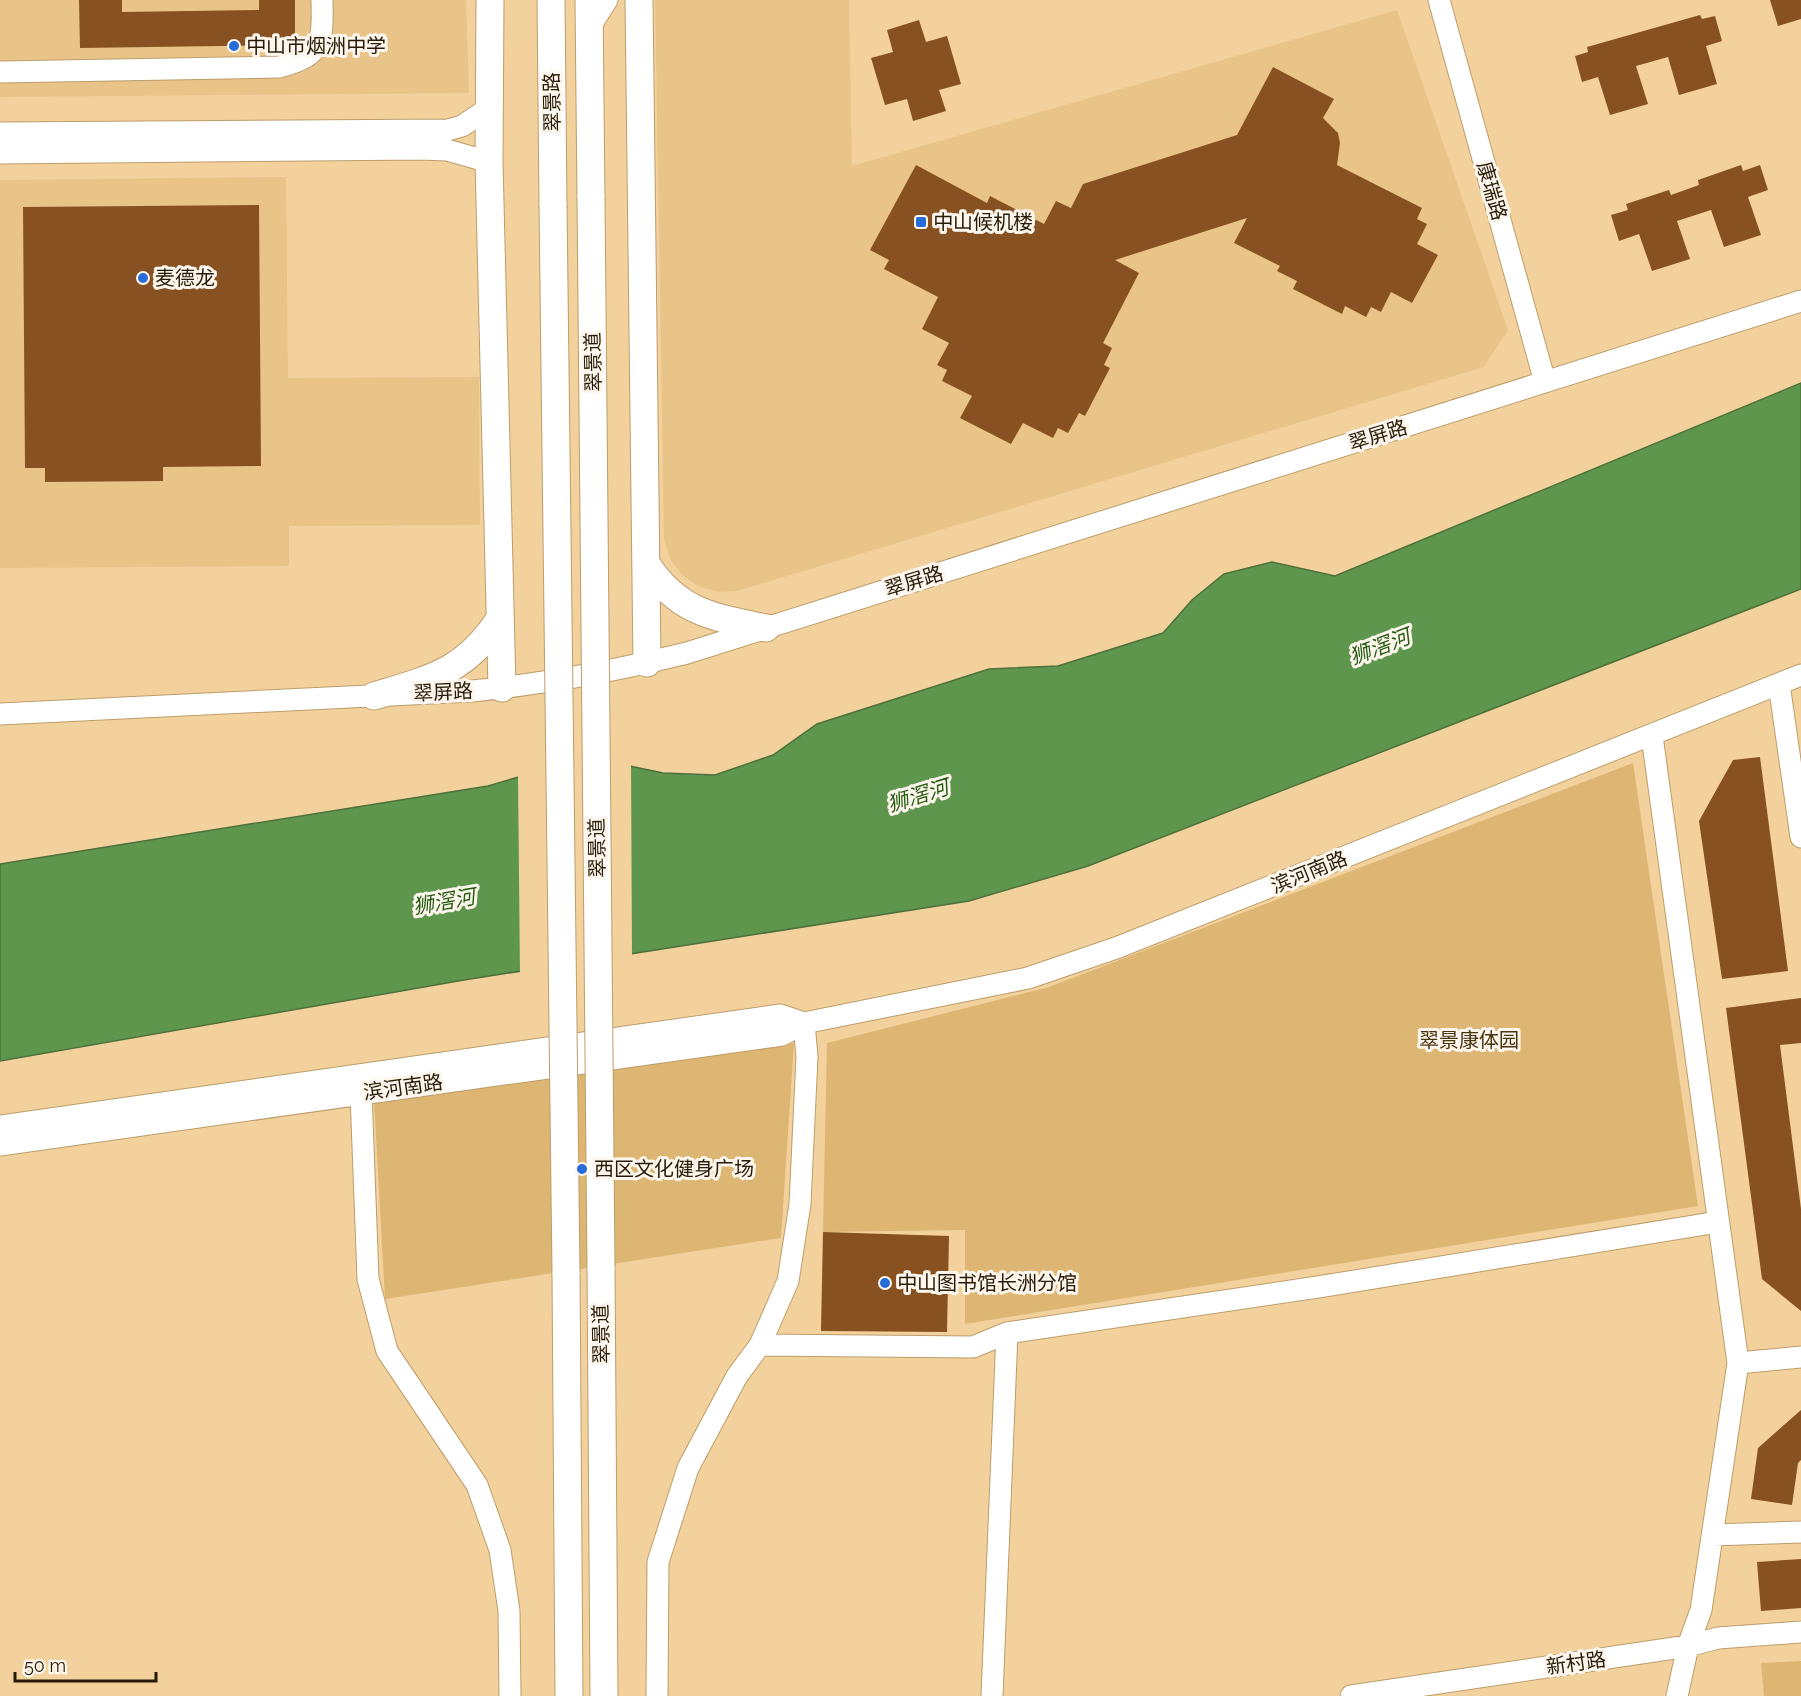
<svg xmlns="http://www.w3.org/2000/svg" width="1801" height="1696" viewBox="0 0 1801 1696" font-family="Raleway,'Noto Sans SC',sans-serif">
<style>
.built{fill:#e9c489}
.green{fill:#deb674}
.water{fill:#5e964e;stroke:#4e7139;stroke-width:1.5}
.pier{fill:#f2d19d}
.building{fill:#885121}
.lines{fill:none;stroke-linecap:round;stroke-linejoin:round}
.minor-casing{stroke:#bd9d6a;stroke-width:23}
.major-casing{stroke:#bd9d6a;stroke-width:29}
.minor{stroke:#fff;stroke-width:21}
.major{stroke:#fff;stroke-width:27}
.major-bridge-casing{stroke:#bd9d6a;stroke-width:29;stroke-linecap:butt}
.major-bridge{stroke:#fff;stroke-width:27}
.poi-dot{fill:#266dd9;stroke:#fdf6ec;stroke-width:2}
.labels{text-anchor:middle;stroke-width:6;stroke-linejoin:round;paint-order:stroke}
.poi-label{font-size:20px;fill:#281b07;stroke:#fdf6ec;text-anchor:start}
.street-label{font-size:20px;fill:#281b07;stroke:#fdf6ec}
.park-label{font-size:20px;fill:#49350f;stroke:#fdf6ec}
.water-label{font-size:21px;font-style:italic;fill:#255c11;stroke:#fdf6ec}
</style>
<rect width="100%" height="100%" fill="#f2d19d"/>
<path class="built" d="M0,0H466L469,93L0,97Z
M655,0H849L852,166L1397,10L1508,330L1484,367L737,591L718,592L698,586L682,575L670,559L664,540Z
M286,177L288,378L479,377L480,525L289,526V566L0,568V180Z"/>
<path class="green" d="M1633,763L1698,1206L965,1324V1230L823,1232L827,1043L1049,987Z
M794,1043L781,1238L385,1299L374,1100Z
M1801,1661V1696H1764L1761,1663Z"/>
<path class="water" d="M1801,383V589L1088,866L969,901L464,980L0,1061V864L488,786L587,757L663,773L715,775L773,755L817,724L989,669L1058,666L1163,633L1192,600L1224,574L1272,562L1335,576Z"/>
<path class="pier" d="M587,754L631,763L632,957L520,975L518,774Z"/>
<path class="building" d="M79,0H122V12L259,10V0H295V45L80,48Z
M1770,0H1801V19L1778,26Z
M1700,15L1702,19L1715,16L1722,41L1706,46L1717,84L1679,95L1668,57L1636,66L1648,104L1610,115L1598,77L1582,82L1575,56L1588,52L1587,47Z
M919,20L926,42L947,36L961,84L939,90L946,111L913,121L907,99L885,105L871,58L893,52L887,30Z
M1273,67L1334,99L1323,118L1338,133L1340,143L1337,165L1422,208L1417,219L1427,224L1417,244L1438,255L1412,303L1391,292L1381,312L1371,307L1366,317L1345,306L1342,314L1293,289L1297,281L1277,271L1280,266L1234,243L1247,218L1115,260L1139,273L1103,343L1112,348L1104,365L1110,368L1085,416L1079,413L1068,433L1058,428L1053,438L1023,423L1011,444L960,418L972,396L942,381L947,370L937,365L949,343L922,329L938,297L884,269L889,260L870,250L916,165L987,203L990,196L1044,224L1056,201L1071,208L1083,184L1237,135Z
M1741,165L1743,171L1760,165L1768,190L1748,197L1761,235L1724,247L1711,210L1677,221L1690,259L1652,271L1639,234L1619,241L1611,215L1628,210L1626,204L1669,190L1671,195L1699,185L1698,180Z
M259,205L261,466L163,467V481L45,482V468H25L23,207Z
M1760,757L1788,971L1722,979L1699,821L1733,760Z
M1801,998V1043L1780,1045L1801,1209V1311L1762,1279L1726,1008Z
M823,1232L949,1236L947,1332L821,1331Z
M1801,1410V1460L1798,1463L1792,1505L1751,1499L1758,1448Z
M1801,1559V1608L1761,1611L1757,1562Z"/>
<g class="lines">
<g class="minor-casing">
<path id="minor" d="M1439,0L1545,382
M589,28L607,0
M0,72L279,67C323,56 323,41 322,0
M0,133L448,130L462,126L489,108
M0,153L420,149L447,150L489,162
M1779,684L1801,837
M0,714L472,691C545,684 616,671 687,653L1801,301
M1652,736L1738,1363L1701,1610L1688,1646L1677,1696
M357,1081L361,1093L368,1279L387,1351L477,1485L500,1550L509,1611L510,1696
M0,1126L780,1015L804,1023
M0,1145L782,1035L804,1023L1028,978L1116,948L1801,675
M760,1345L973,1347L1007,1333L1318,1287L1718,1222
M1738,1363L1801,1357
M1712,1535L1801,1532
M657,1696L658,1562L688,1468L737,1376L760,1345L788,1281L800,1204L807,1057L804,1023
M992,1696L1007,1333
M1351,1696L1688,1646L1718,1638L1801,1632"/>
</g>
<g class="major-casing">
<path id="major" d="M490,0L489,162L502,688
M551,0L553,205
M589,0L591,198
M639,0L647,663
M647,565C679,613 713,617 766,628
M374,696C430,679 465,672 499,620
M601,1267L604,1696
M566,1272L569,1696"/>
</g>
<use href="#minor" class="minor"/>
<use href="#major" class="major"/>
<g class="major-bridge-casing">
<path id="major-bridge" d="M591,198L601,1267
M553,205L566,1272"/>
</g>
<use href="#major-bridge" class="major-bridge"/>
</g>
<g class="poi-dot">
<circle cx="234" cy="46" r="6"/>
<rect x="915" y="216" width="12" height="12" rx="3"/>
<circle cx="143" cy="278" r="6"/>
<circle cx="582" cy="1169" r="6"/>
<circle cx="885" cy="1283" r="6"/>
</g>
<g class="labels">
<g class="poi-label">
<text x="246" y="53">中山市烟洲中学</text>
<text x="933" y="229">中山候机楼</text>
<text x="155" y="285">麦德龙</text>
<text x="594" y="1176">西区文化健身广场</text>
<text x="897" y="1290">中山图书馆长洲分馆</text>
</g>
<g class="street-label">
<text transform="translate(552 102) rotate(-91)" y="7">翠景路</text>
<text transform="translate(1492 191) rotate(74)" y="7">康瑞路</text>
<text transform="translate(593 362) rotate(-91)" y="7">翠景道</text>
<text transform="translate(1378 435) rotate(-17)" y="7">翠屏路</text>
<text transform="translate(914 581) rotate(-17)" y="7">翠屏路</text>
<text transform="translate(443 692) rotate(-3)" y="7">翠屏路</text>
<text transform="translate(597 848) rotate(-91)" y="7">翠景道</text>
<text transform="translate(1309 872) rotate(-22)" y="7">滨河南路</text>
<text transform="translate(403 1087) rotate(-8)" y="7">滨河南路</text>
<text transform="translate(601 1334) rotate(-91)" y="7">翠景道</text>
<text transform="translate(1576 1663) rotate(-8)" y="7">新村路</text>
</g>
<g class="park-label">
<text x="1469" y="1047">翠景康体园</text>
</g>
<g class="water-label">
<text transform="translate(1380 647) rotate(-21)" y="7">狮滘河</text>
<text transform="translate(918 796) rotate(-17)" y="7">狮滘河</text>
<text transform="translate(444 902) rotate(-10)" y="7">狮滘河</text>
</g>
</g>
<path d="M15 1672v9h141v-9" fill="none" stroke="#281b07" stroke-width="3"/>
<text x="24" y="1672" font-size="18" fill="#281b07" stroke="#fdf6ec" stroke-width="4.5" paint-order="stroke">50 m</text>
</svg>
